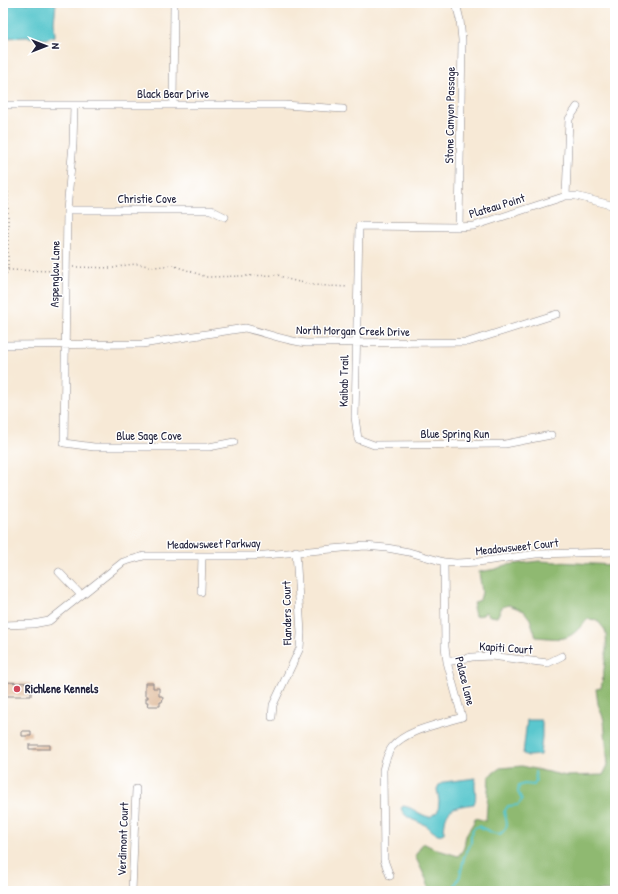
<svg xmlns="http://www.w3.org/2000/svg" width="618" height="894" viewBox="0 0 618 894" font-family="'Patrick Hand',sans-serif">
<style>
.forest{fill:#8fb971;stroke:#586e56}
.water{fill:#5ac7ce;stroke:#3e7484}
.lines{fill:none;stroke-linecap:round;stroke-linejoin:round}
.stream{stroke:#5ac7ce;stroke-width:2}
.building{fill:#ddb593}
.street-casing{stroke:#8c8688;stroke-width:8}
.path{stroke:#8c8688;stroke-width:1.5;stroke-dasharray:1 3;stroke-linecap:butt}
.street{stroke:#fff;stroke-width:7}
.poi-dot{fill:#d1495b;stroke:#fff;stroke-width:1.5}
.labels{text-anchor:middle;stroke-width:3;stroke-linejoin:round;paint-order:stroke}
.street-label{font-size:12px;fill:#22223b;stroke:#fff}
.poi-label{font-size:12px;font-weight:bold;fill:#22223b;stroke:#fff;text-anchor:start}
</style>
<rect width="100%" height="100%" fill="#fff"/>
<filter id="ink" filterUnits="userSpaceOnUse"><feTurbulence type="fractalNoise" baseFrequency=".025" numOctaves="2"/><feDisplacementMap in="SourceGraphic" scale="8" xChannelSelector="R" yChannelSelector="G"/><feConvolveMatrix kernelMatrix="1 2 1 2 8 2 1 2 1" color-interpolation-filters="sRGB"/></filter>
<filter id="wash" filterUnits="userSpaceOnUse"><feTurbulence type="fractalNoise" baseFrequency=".012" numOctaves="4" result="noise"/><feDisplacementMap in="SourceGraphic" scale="16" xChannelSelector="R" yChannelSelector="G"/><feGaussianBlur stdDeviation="0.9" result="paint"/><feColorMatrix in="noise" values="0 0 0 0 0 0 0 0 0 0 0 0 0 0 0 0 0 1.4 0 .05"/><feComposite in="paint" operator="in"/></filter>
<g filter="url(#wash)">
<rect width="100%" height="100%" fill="#f7e9d6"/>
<path class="forest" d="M539,561L613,565L615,569V891H429L427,881L415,856L423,843L435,849L458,856C467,846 463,847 466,836C468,829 474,825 475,818L486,821L489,776L500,768L522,766L566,776L603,775L608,765L604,720L598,704L596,689L601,688C603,678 609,639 605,630C603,627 599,623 597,620L587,619C568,643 564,639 536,637L530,619L524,611L509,605L502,607L497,617L490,616L485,612L483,615L475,616L473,607L475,602L480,600L482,592L479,572L496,569L506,565Z"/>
<path class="water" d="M3,3H56L54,22L55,36L46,39L27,37L3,38Z
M527,720H541L542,722V737L540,755L528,756L523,754Z
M476,778C473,787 478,795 474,804C470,805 465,805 461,806C445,809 445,819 444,833C441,834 441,835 438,834C434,833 430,829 427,826C418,821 404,819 401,808L403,806C413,807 420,816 430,817L438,811L439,801L437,789L439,785L444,782Z"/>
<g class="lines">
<path class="stream" d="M454,891V887L460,876L464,857L471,843V835L473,829L478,826L493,833L500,834C510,826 507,823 504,812L508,806L518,805L522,800L518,792L519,786L524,784L534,785L536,781L535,772"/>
</g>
<g id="blocks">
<path class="building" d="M3,682L31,683V696H3Z
M145,683H153V688H159V696H162L163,698L162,702H160V706H147L148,702H146V698H148V696H145Z
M22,731H31V736H22Z
M29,745H50V749H29Z"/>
</g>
</g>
<g filter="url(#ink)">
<use href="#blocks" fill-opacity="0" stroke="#8c8688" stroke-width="1"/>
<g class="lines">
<g class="street-casing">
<path id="street" d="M456,3L460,20L462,40L459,227
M3,105H284L343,109
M74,105L73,144L67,210L64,443L94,447H209L234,442
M173,105L174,3
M566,196L569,119L577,107
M67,210H211L225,217
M3,345L142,344L245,328C266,333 285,341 306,343L468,342L557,314
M551,435L505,444L374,445L358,439L355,417L359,226L459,227L474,226L566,196H576L615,206
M59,572L81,595
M201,592L202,556
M3,625L33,624L49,621L123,562L144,556H254L365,546L387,548L409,552L444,562L456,563L478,562L536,554L615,552
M447,662L472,657L491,656L548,663L562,656
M272,717L273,705L300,648L301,633L296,551
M390,876L384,860L383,770C385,763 387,753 392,747C407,729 441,724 462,717L447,662L445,647L444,562
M132,891L136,789"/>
</g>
<path class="path" d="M3,177L8,190V270
M73,267L114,268L127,265L137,264L155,267L172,265L207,277L278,275L287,279L312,285L348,287
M3,281L8,270L60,271"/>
<use href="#street" class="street"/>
</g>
</g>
<circle class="poi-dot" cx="17" cy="689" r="4"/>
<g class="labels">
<g class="street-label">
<text x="173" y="98">Black Bear Drive</text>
<text transform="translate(450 115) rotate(-89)" y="4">Stone Canyon Passage</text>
<text x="147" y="203">Christie Cove</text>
<text transform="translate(497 206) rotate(-17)" y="4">Plateau Point</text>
<text transform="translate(55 274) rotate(-89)" y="4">Aspenglow Lane</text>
<text transform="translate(353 331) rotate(1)" y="4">North Morgan Creek Drive</text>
<text transform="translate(344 381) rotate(-89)" y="4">Kaibab Trail</text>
<text x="455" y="438">Blue Spring Run</text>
<text x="149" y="440">Blue Sage Cove</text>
<text transform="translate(214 544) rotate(-1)" y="4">Meadowsweet Parkway</text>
<text transform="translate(517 547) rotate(-6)" y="4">Meadowsweet Court</text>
<text transform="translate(287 613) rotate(-91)" y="4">Flanders Court</text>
<text transform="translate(506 648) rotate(4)" y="4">Kapiti Court</text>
<text transform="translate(465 681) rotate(76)" y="4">Palace Lane</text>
<text transform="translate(123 839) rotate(-88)" y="4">Verdimont Court</text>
</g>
<g class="poi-label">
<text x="25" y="693">Richlene Kennels</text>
</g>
</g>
<rect width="618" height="894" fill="none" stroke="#fff" stroke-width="16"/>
<g transform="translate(46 46) rotate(90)" stroke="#ffffff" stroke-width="3" paint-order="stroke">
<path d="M0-3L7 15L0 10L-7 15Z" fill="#22223b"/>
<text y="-6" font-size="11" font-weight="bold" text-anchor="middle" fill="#22223b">N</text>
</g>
</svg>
